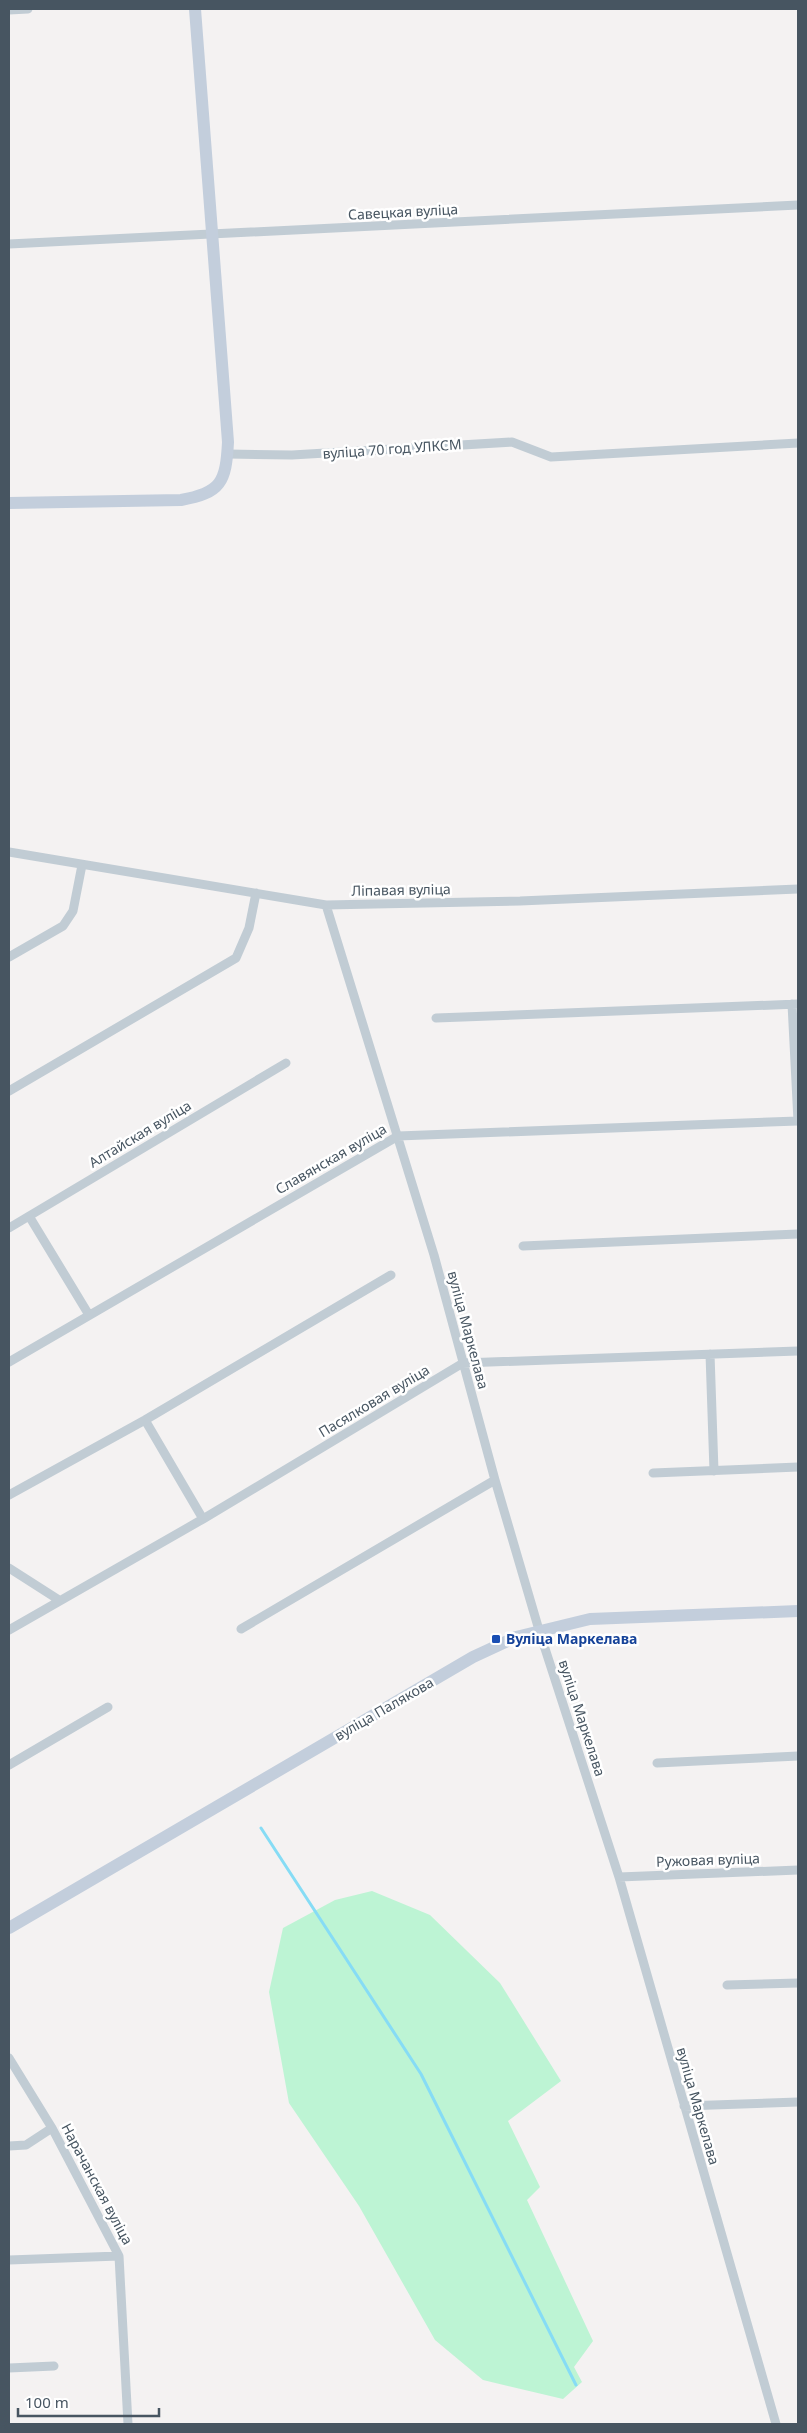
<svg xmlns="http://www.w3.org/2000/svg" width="807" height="2433" viewBox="0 0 807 2433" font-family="'Noto Sans',sans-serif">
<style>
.green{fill:#bdf4d4}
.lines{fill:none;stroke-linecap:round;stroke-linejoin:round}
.stream{stroke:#86dcf5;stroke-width:3}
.street{stroke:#c1ccd4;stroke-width:9}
.secondary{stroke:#c3cedc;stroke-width:12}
.transit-dot{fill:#1a4fb4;stroke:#fff;stroke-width:2}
.labels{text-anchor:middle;stroke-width:5;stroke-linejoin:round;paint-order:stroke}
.street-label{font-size:14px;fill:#475561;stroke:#fff}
.transit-label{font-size:14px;font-weight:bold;fill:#164399;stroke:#fff;text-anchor:start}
</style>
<rect width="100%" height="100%" fill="#f4f2f2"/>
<path class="green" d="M372,1891L430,1915L500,1983L561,2081L508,2121L540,2187L527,2200L593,2341L574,2367L582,2382L563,2399L483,2380L435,2340L359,2206L289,2103L269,1992L283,1928L335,1900Z"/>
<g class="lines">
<path class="stream" d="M261,1828L421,2074L576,2385"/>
<path class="street" d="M9,10L28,9
M9,244L798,205
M228,454L292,455L512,442L551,457L798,443
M9,852L326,905L520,901L798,889
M326,905L434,1255L495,1480L539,1630L619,1877L776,2424
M9,957L63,926L73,911L82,865
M792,1004L798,1121
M436,1018L798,1004
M9,1091L236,958L249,928L256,893
M29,1216L89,1315
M9,1228L286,1063
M523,1246L798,1234
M710,1354L714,1471
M9,1362L398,1136L798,1121
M145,1420L203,1519
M653,1473L798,1467
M9,1495L145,1420L391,1275
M9,1568L59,1600
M241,1629L495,1480
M9,1630L203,1519L463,1363L798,1351
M657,1763L798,1756
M9,1765L108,1707
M619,1877L798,1870
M727,1985L798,1983
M9,2058L52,2128L119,2256L128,2424
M684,2106L798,2102
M9,2146L26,2145L52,2128
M9,2260L119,2256
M9,2368L54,2366"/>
<path class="secondary" d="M9,503L181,500C221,493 226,482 228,442L195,9
M9,1928L473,1657L516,1637L590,1619L798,1611"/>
</g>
<rect class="transit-dot" x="491" y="1634" width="10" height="10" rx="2.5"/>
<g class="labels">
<g class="street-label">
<text transform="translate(403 212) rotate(-3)" y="5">Савецкая вуліца</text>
<text transform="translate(392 449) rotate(-4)" y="5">вуліца 70 год УЛКСМ</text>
<text transform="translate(401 890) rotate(-1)" y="5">Ліпавая вуліца</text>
<text transform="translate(140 1134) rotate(-31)" y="5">Алтайская вуліца</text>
<text transform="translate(331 1159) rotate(-30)" y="5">Славянская вуліца</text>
<text transform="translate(468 1330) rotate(75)" y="5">вуліца Маркелава</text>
<text transform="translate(374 1401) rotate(-31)" y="5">Пасялковая вуліца</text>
<text transform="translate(384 1709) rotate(-30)" y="5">вуліца Палякова</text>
<text transform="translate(582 1718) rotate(72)" y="5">вуліца Маркелава</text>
<text transform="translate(708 1860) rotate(-2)" y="5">Ружовая вуліца</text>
<text transform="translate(698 2106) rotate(74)" y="5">вуліца Маркелава</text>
<text transform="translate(97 2184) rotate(62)" y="5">Нарачанская вуліца</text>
</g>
<g class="transit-label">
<text x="506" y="1644">Вуліца Маркелава</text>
</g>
</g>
<rect width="807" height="2433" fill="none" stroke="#475561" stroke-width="20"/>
<path d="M18 2408v8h141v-8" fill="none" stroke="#475561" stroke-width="2.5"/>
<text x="25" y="2408" font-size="15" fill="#475561" stroke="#ffffff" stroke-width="4" paint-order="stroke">100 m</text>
</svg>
